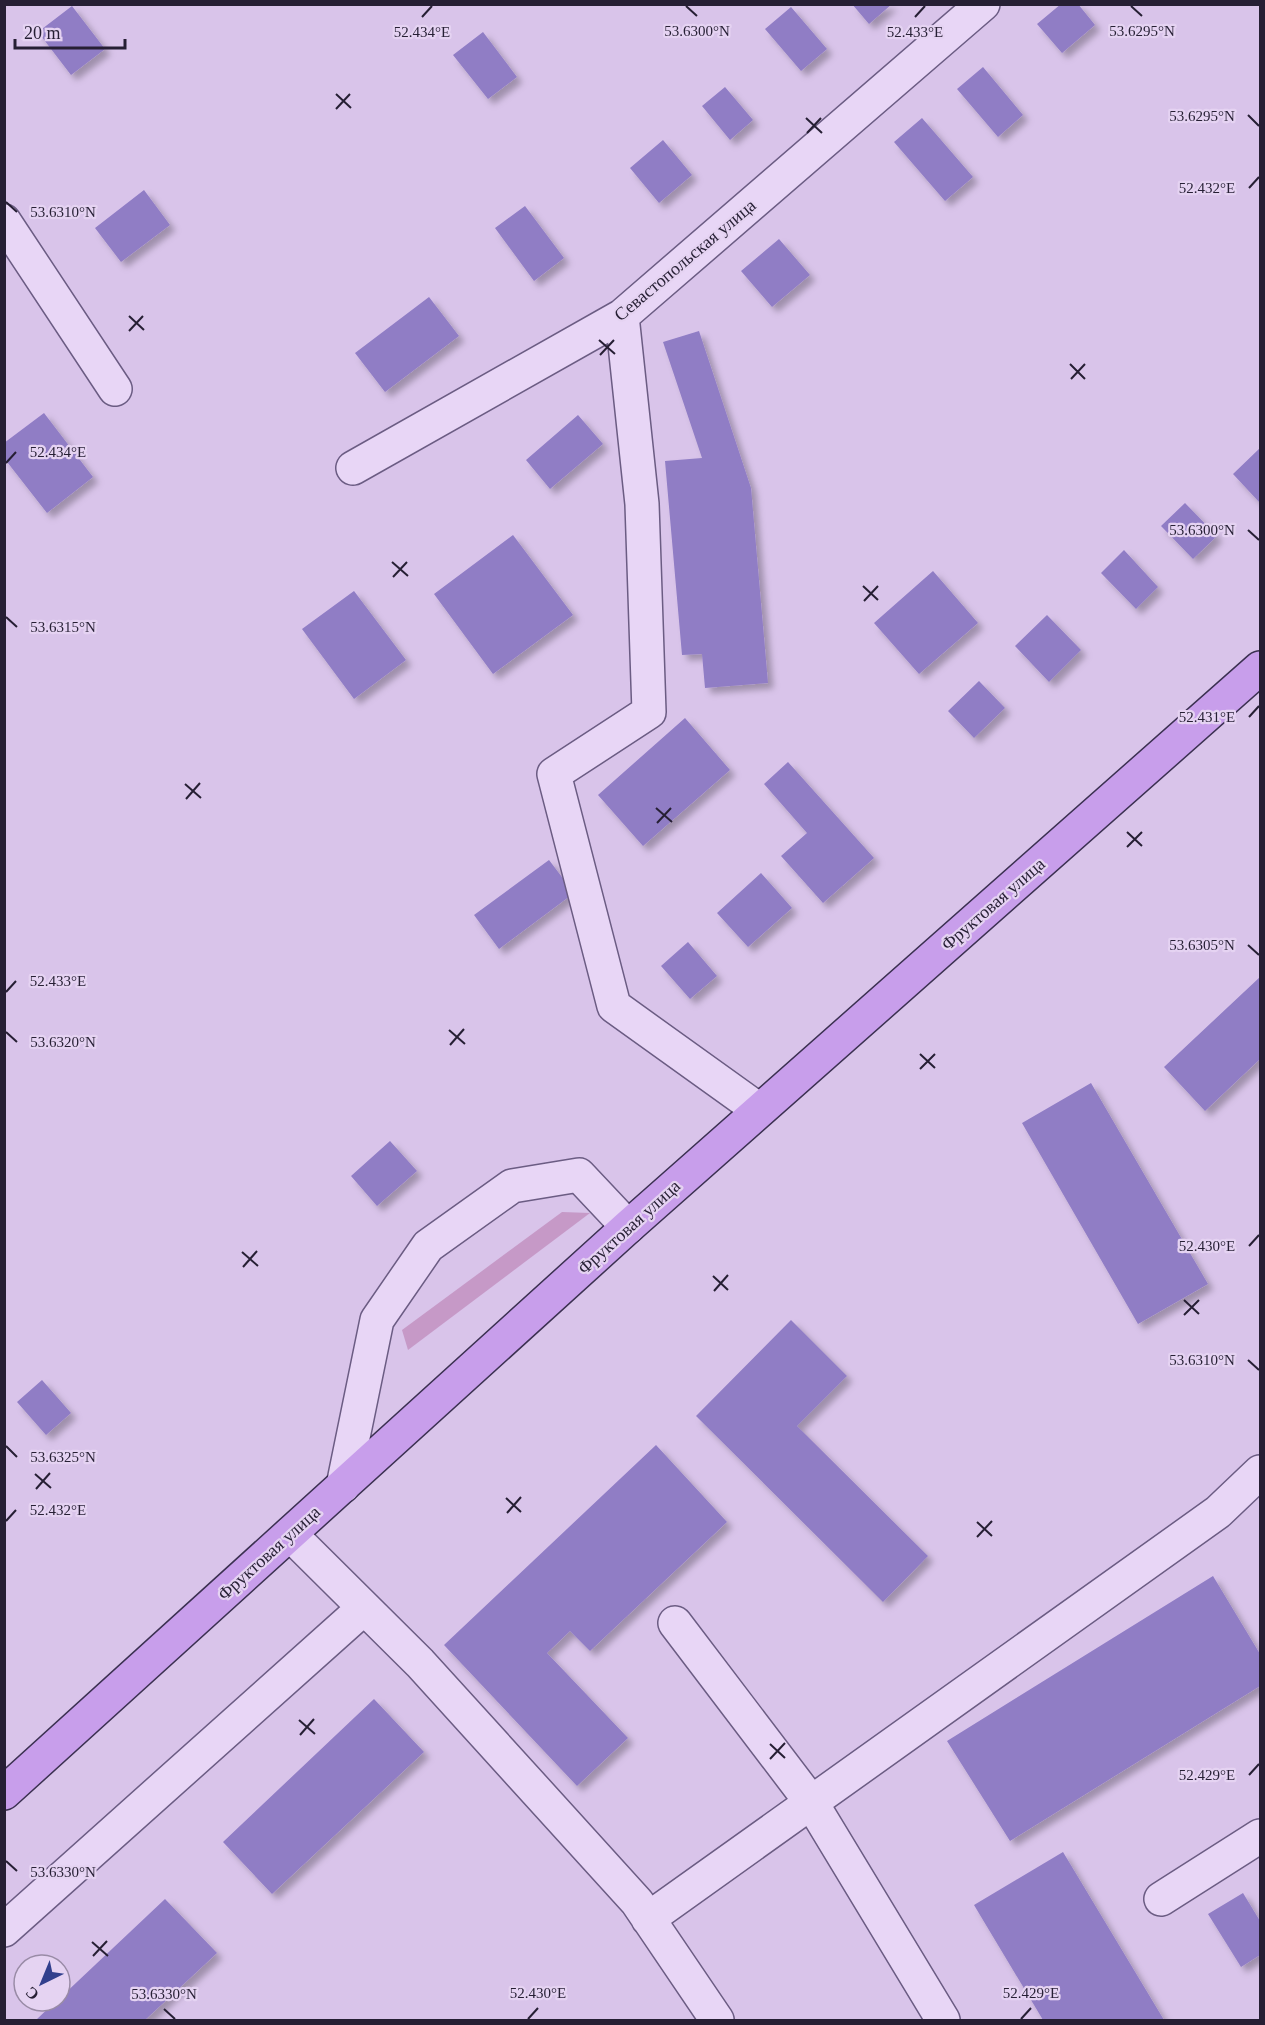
<svg xmlns="http://www.w3.org/2000/svg" width="1265" height="2025" viewBox="0 0 1265 2025" font-family="Georgia,serif">
<style>
.green{fill:#c699c7}
.building{fill:#907dc5;filter:url(#shadow)}
.lines{fill:none;stroke-linecap:round;stroke-linejoin:round}
.minor-casing{stroke:#6b5c83;stroke-width:36}
.major-casing{stroke:#3b3051;stroke-width:36}
.minor{stroke:#e8d6f6;stroke-width:33}
.major{stroke:#c89eeb;stroke-width:33}
.ticks{fill:none;stroke:#261f34;stroke-width:2}
.labels{text-anchor:middle;stroke-width:4.5;stroke-linejoin:round;paint-order:stroke}
.street-label{font-size:18px;fill:#261f34;stroke:#e5d3f2}
.ticks-label{font-size:15px;text-anchor:middle;fill:#261f34;stroke:#e5d3f2;stroke-width:4.5;stroke-linejoin:round;paint-order:stroke}
</style>
<defs>
<filter id="shadow"><feDropShadow dx="5.5" dy="5.5" stdDeviation="3" flood-color="#0004"/></filter>
</defs>
<rect width="100%" height="100%" fill="#d9c4ea"/>
<path class="green" d="M562,1212L590,1213L408,1350L402,1330Z"/>
<path class="building" d="M852,4H892L869,24Z
M1061,4H1078L1095,25L1062,53L1037,24Z
M72,6L105,49L71,75L38,32Z
M791,7L827,49L801,71L765,29Z
M483,32L517,77L488,99L453,55Z
M983,67L1023,115L998,137L957,89Z
M725,87L753,120L730,140L702,106Z
M922,118L973,177L945,201L894,142Z
M663,140L692,175L659,203L630,168Z
M144,190L170,225L121,262L95,228Z
M525,206L564,258L534,281L495,228Z
M779,239L810,275L772,307L741,271Z
M429,297L459,336L385,392L355,353Z
M699,331L751,488L768,683L705,688L702,654L682,655L665,461L702,458L663,342Z
M44,413L93,477L47,513L4,458V443Z
M578,415L603,444L550,489L526,460Z
M1260,448V503L1233,474Z
M1185,503L1217,536L1193,559L1161,526Z
M513,535L573,615L493,674L434,594Z
M1124,550L1158,587L1136,609L1101,573Z
M933,571L978,623L919,674L874,623Z
M354,591L406,660L354,699L302,629Z
M1047,615L1081,650L1049,682L1015,646Z
M979,681L1005,708L974,738L948,711Z
M685,718L730,770L643,846L598,795Z
M788,762L874,858L823,903L781,856L807,833L764,784Z
M549,860L574,893L499,949L474,915Z
M761,873L792,908L748,947L717,913Z
M688,942L717,976L690,999L661,966Z
M1260,977V1059L1205,1111L1164,1067Z
M1091,1083L1208,1284L1138,1324L1022,1123Z
M390,1141L417,1171L377,1206L351,1176Z
M791,1320L847,1376L797,1426L928,1556L883,1602L696,1416Z
M42,1380L71,1413L46,1435L17,1402Z
M656,1445L727,1522L590,1651L570,1631L547,1653L628,1738L577,1786L444,1645Z
M1213,1576L1260,1654V1686L1010,1841L947,1741Z
M374,1699L424,1752L272,1894L223,1842Z
M1063,1852L1164,2020H1043L974,1905Z
M1243,1893L1260,1921V1955L1241,1967L1208,1914Z
M165,1899L217,1953L145,2020H36L56,2001H60V1998Z"/>
<g class="lines">
<g class="minor-casing">
<path id="minor" d="M4,221L115,389
M622,316L642,504L649,712L554,774L614,1006L759,1110
M353,468L622,316L983,4
M343,1486L377,1320L428,1246L512,1186L579,1175L628,1227
M290,1534L420,1663L637,1902L717,2020
M675,1623L811,1802L943,2020
M1161,1899L1260,1836
M648,1919L1218,1512L1260,1472
M4,1930L364,1608"/>
</g>
<g class="major-casing">
<path id="major" d="M4,1793L628,1227L1260,668"/>
</g>
<use href="#minor" class="minor"/>
<use href="#major" class="major"/>
</g>
<path class="ticks" d="M686,6L697,16M1131,6L1142,16M422,17L432,6M915,17L925,6M336,94L351,108M336,109L350,94M1248,115L1259,126M806,118L822,133M807,133L821,118M1249,188L1259,177M6,202L17,212M129,316L144,330M129,331L143,316M599,340L615,354M600,355L614,340M1070,364L1085,379M1071,379L1085,364M6,463L16,452M1248,530L1259,540M392,562L408,576M393,577L407,562M863,586L878,600M864,601L878,586M6,617L17,627M1249,717L1259,706M185,784L201,798M186,799L200,783M656,808L672,822M657,823L671,808M1127,832L1142,846M1127,847L1142,832M1248,945L1259,955M6,992L16,981M449,1030L465,1044M6,1032L17,1042M450,1045L464,1029M920,1054L935,1068M920,1069L935,1054M1249,1246L1259,1235M242,1252L258,1266M243,1267L257,1251M713,1276L728,1290M714,1291L728,1275M1184,1300L1199,1314M1184,1315L1199,1300M1248,1360L1259,1370M6,1446L17,1457M35,1474L51,1488M36,1489L50,1473M506,1498L521,1512M507,1513L521,1497M6,1521L16,1510M977,1522L992,1536M977,1537L992,1521M299,1720L315,1734M300,1735L314,1719M770,1744L785,1758M770,1759L785,1743M1249,1775L1259,1764M6,1861L17,1871M92,1942L108,1956M93,1956L107,1941M164,2009L175,2019M528,2019L538,2008M1021,2019L1031,2008"/>
<g class="labels">
<g class="street-label">
<text transform="translate(685 260) rotate(-40)" y="6">Севастопольская улица</text>
<text transform="translate(993 904) rotate(-41)" y="6">Фруктовая улица</text>
<text transform="translate(629 1227) rotate(-42)" y="6">Фруктовая улица</text>
<text transform="translate(269 1553) rotate(-42)" y="6">Фруктовая улица</text>
</g>
</g>
<g class="ticks-label">
<text x="697" y="36">53.6300°N</text>
<text x="1142" y="36">53.6295°N</text>
<text x="422" y="37">52.434°E</text>
<text x="915" y="37">52.433°E</text>
<text x="1202" y="121">53.6295°N</text>
<text x="1207" y="193">52.432°E</text>
<text x="63" y="217">53.6310°N</text>
<text x="58" y="457">52.434°E</text>
<text x="1202" y="535">53.6300°N</text>
<text x="63" y="632">53.6315°N</text>
<text x="1207" y="722">52.431°E</text>
<text x="1202" y="950">53.6305°N</text>
<text x="58" y="986">52.433°E</text>
<text x="63" y="1047">53.6320°N</text>
<text x="1207" y="1251">52.430°E</text>
<text x="1202" y="1365">53.6310°N</text>
<text x="63" y="1462">53.6325°N</text>
<text x="58" y="1515">52.432°E</text>
<text x="1207" y="1780">52.429°E</text>
<text x="63" y="1877">53.6330°N</text>
<text x="538" y="1998">52.430°E</text>
<text x="1031" y="1998">52.429°E</text>
<text x="164" y="1999">53.6330°N</text>
</g>
<rect width="1265" height="2025" fill="none" stroke="#261f34" stroke-width="12"/>
<g transform="translate(42 1983) rotate(223)"><circle r="28" fill="#e5d3f2" stroke="#998ba6" stroke-width="1.5"/>
<path d="M0-4.5L10 22L0 15L-10 22Z" fill="#313f8d"/>
<text y="-9" font-size="16" font-weight="bold" text-anchor="middle" fill="#261f34">С</text>
</g>
<path d="M15 39v9h110v-9" fill="none" stroke="#261f34" stroke-width="3"/>
<text x="24" y="39" font-size="18" fill="#261f34" stroke="#e5d3f2" stroke-width="4.5" paint-order="stroke">20 m</text>
</svg>
